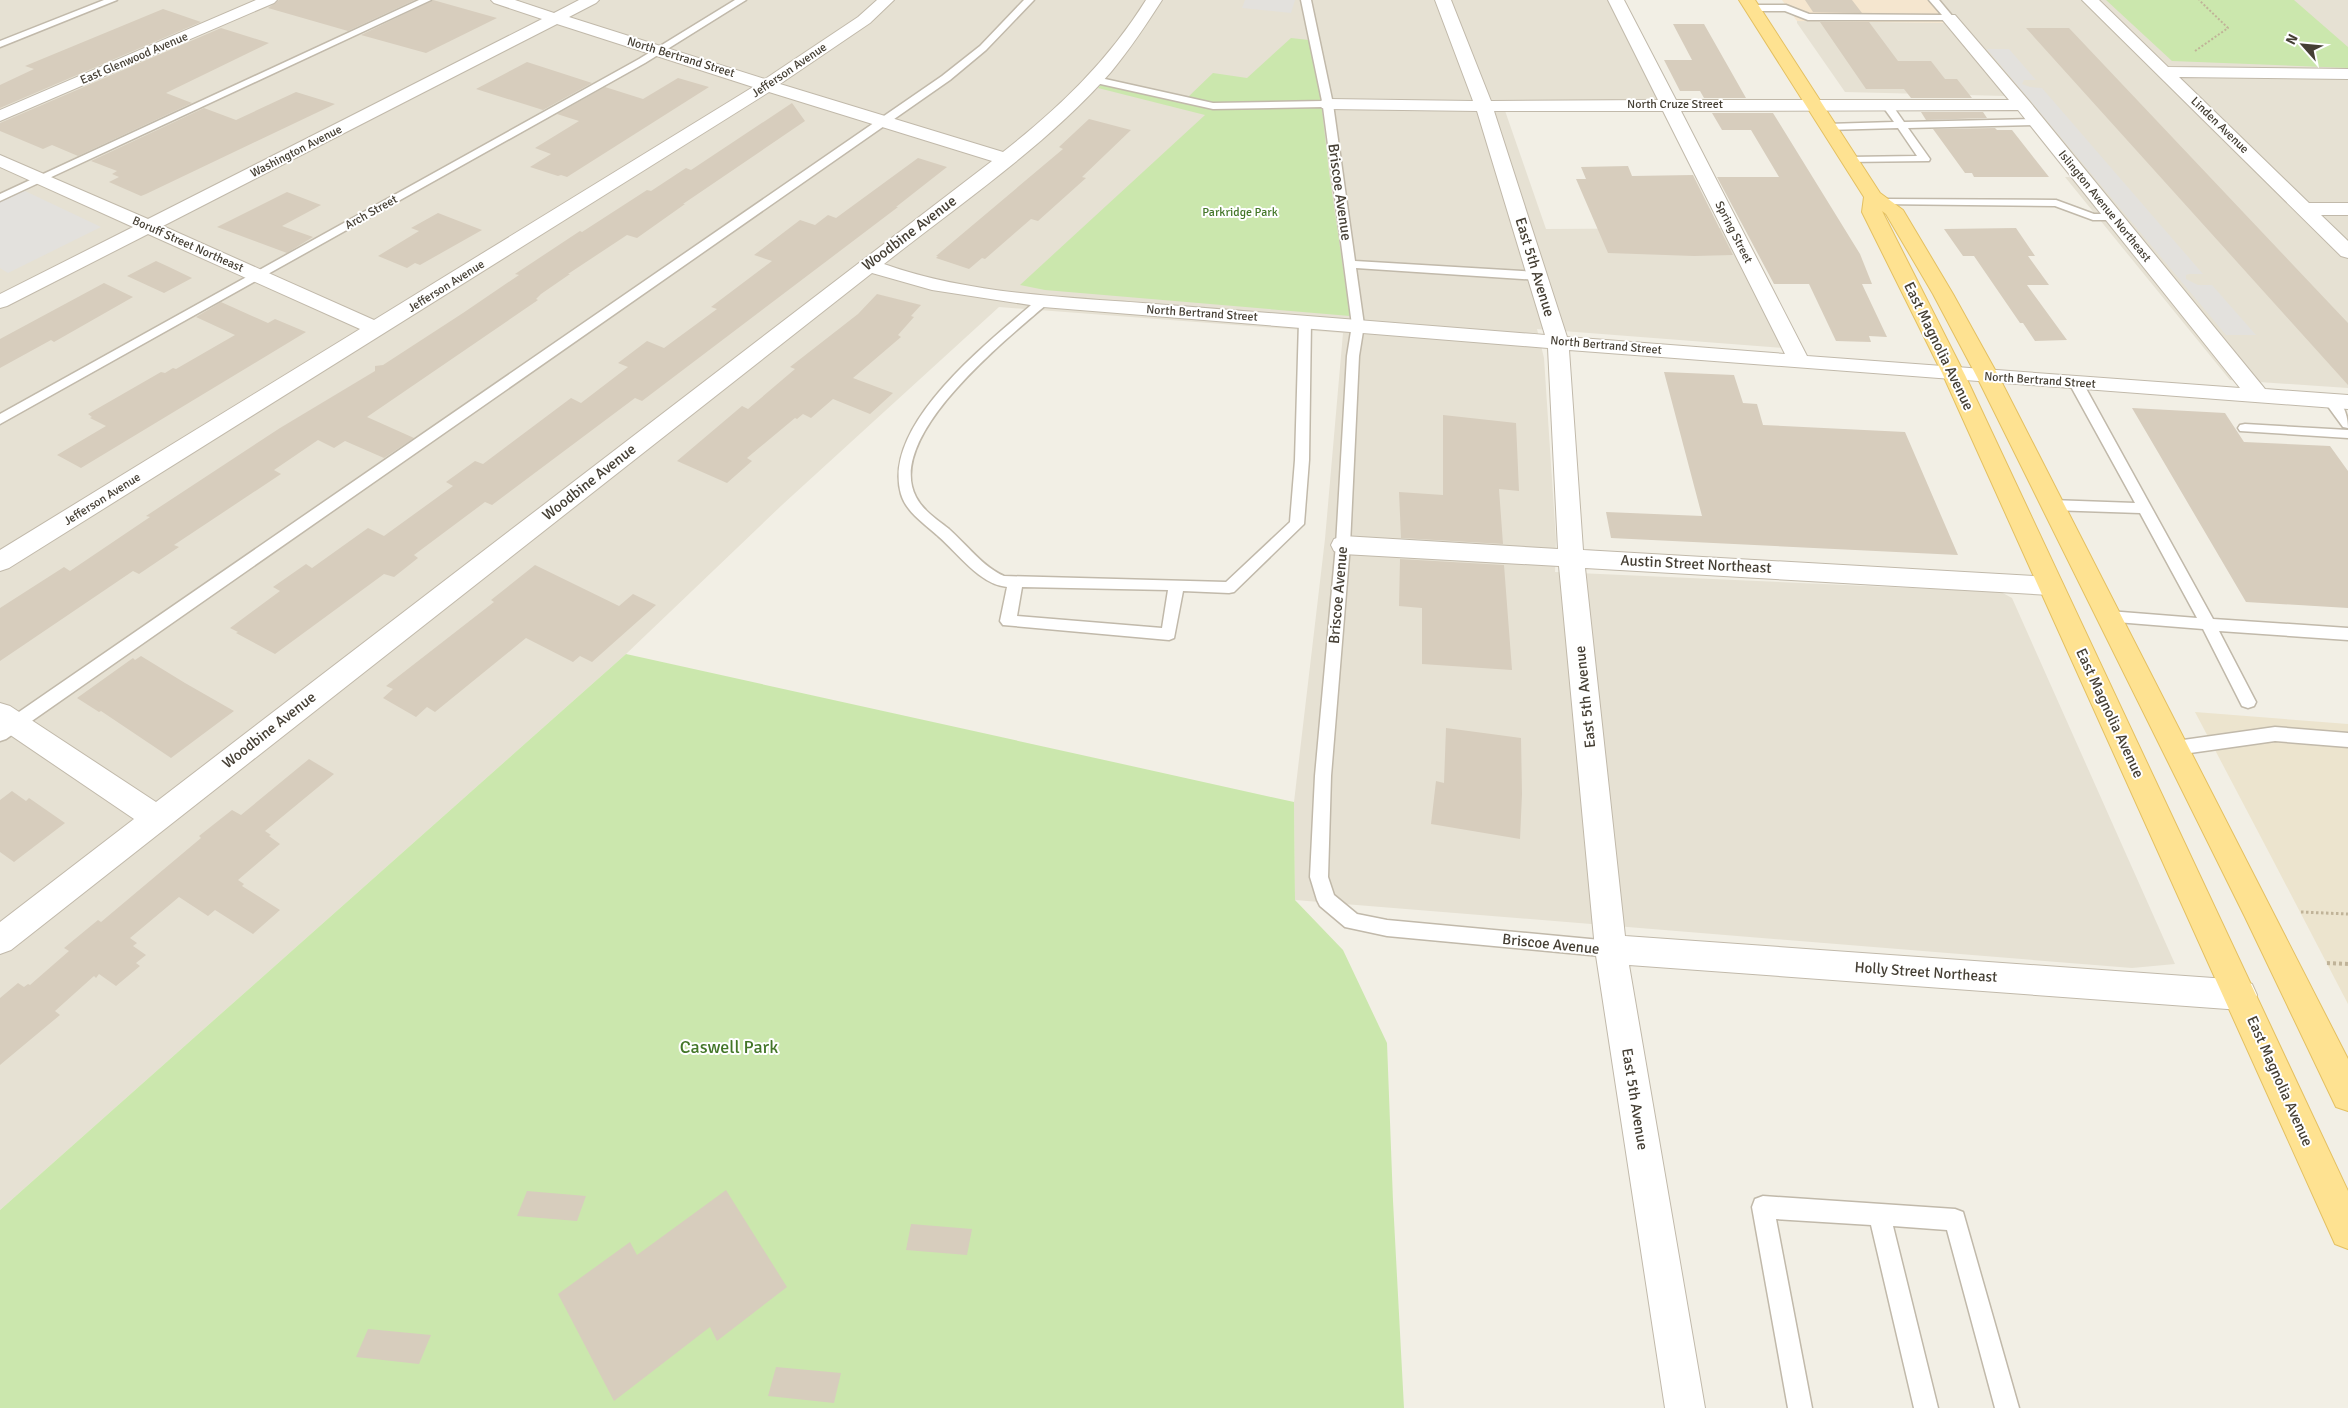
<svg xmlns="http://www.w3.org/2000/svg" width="2348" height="1408" viewBox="0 0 2348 1408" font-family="Signika,sans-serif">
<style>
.residential{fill:#e6e1d3}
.commercial{fill:#f5e6cf}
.education{fill:#ece4ce}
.green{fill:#cbe7ad}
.parking{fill:#e3e1dd}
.building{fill:#d7cdbd}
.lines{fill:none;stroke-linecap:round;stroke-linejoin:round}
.lane-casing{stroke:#c1b9aa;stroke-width:3}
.street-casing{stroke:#c1b9aa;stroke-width:2}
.primary-casing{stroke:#e4c061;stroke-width:2}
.path-far2{stroke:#c0b398;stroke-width:2;stroke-dasharray:2 2;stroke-linecap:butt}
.path-far1{stroke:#c0b398;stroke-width:3;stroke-dasharray:2.5 2.5;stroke-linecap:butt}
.path{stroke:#c0b398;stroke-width:4;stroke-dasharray:3 3;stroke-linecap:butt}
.lane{fill:#fff;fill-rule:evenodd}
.street{fill:#fff;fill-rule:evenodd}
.primary{fill:#fee291;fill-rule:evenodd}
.labels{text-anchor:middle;stroke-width:4;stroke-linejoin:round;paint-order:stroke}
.far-street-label{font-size:12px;fill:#453f34;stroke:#fff}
.far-park-label{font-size:12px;fill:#437628;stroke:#fff}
.street-label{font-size:15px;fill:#453f34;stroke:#fff}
.near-park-label{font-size:18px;fill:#437628;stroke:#fff}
</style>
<rect width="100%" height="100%" fill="#f2efe5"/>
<path class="residential" d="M0,0H1612L1662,99L1502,102L1546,229L1721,228L1784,348L1537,329L1544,358L1556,540L1555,572L2001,592L2012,598L2175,964L2132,968L1295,900L1294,802L1325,539L1343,333L999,307L782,505L626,654L0,1210Z
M1934,0H2348V388L2230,380L2065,177H2072L2006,96L1845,92L1797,23V21L1952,23Z"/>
<path class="commercial" d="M1782,0H1934L1953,23L1797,21Z"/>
<path class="education" d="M2195,712L2348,724V1004L2275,864Z"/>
<path class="green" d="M2106,0H2294L2348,47V68L2172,61Z
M1291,38L1309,40L1319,82L1329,172L1350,316L1045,290L1020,285L1205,115L1098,88L1107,79L1187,98L1213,73L1247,78Z
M626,654L1294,802L1295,900L1343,950L1387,1043L1393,1201L1404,1408H0V1210Z"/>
<path class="parking" d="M1245,0H1295L1291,13L1242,8Z
M1987,49H2009L2036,80H2024L2022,84L2030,87L2042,88L2203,274H2189L2186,275V279L2198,285H2212L2256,335H2226Z
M23,190L101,227L8,273L0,268V201Z"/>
<path class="building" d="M279,0H415L348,31L268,8Z
M433,0L497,18L426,53L361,35Z
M1805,0H1852L1862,13L1813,12Z
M163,9L201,22L0,108V85L34,69L25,66Z
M1820,22H1869L1898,61H1931L1945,79H1957L1972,98H1911L1904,89H1866Z
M1673,24H1704L1746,98H1704L1700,91H1680L1664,60H1692Z
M221,28L269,43L166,93L192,103L78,156L52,145L43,149L0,131V123Z
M2026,28H2069L2348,323V385Z
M527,62L592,83L543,110L476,89Z
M678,78L709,87L567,177L561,175L558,176L530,167L551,154L535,148L579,121L557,114L605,87L643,99Z
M296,92L335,104L146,194L141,196L109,182L119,177L112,174L117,171L91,161L204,108L236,120Z
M792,103L805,121L683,204H685L637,238L627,235L568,274H570L541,294L536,299L538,300L367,417L414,438L384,458L345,441L334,448L318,440L274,470L281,474L174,545L179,547L139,574L133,571L0,661V608L64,567L70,571L150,517L146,516L280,428L375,371V366L383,365L463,313L519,275L515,274L580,231L582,232L647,190L651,191L686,168L691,170Z
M1921,112H1983L1987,118L1926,120Z
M1712,113H1773L1860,254L1872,284H1862L1887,337L1869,336L1871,342L1836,341L1809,284H1774L1717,177H1779L1751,130H1722Z
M1089,119L1131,130L1082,177L1086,178L1038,221L1031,219L985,259L982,258L969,269L936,258L938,256H936L1063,149L1059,147Z
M1995,128L1997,130H2012L2049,177H1974L1972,173H1965L1933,129Z
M918,158L947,167L896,207H898L642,401L635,398L492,505L485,502L414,555L418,558L394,577L384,574L275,654L236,633L238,632L230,628L280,591L273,587L306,564L312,568L368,528L384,536L453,486L446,482L475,461L483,464L571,398L581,403L628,367L618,363L647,341L664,348L717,309L711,307L772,261L754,255L800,220L815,225L828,215L836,218Z
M1628,166L1632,176L1693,175L1733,255L1694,256L1608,253L1576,179H1586L1581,167Z
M287,192L321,205L282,226L313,237L287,253L217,227Z
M438,213L482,230L420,265L415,263L407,268L378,256L419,231L411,228Z
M2016,228L2035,256H2028L2049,285H2027L2067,340L2035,341L2023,323H2020L1974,256H1963L1944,229Z
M156,261L167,266L192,278L164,293L127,276Z
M104,283L133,297L54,342L51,340L0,368V339Z
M877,294L921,305L911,316L914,317L898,335L901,337L853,378L893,393L870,414L833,399L811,418L803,414L797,419L795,418L747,458L752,461L727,483L677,461L742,406L748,409L795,369L790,367L858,314Z
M221,302L268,323L275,319L306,332L81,468L57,455L106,426L90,418L92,417L88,414L161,372L165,373L173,368L176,369L235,335L196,317Z
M1664,372L1734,375L1743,403L1757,404L1763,425L1905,432L1958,555L1611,538L1606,512L1702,516Z
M2132,408L2225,413L2244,442L2330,446L2348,471V608L2246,602Z
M1443,415L1516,423L1519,491L1499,489L1503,544L1401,538L1399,492L1443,495Z
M1400,559L1504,565L1512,670L1422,664V608L1399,606Z
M535,565L619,606L633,594L656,605L592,662L580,656L573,662L526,638L435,712L427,707L416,717L383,698L393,689L386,686L494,602L491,600Z
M141,656L185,683L234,711L171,758L101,711L99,712L77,698L133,658L135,660Z
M1446,728L1521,738L1522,794L1520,839L1431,824L1436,781L1444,783Z
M309,759L334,774L265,831L271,835L269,836L280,844L238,880L244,884L242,886L280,910L253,934L215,910L208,916L179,897L130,938L137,943L133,946L146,955L136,963L140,966L116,986L99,974L96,978L94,976L55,1011L60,1015L0,1065V998L18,983L24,987L28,984L30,985L69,951L64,948L98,920L101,922L201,838L199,836L232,810L241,815Z
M12,791L26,801L29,798L65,823L14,862L0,852V800Z
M726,1190L787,1287L717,1341L710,1327L614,1401L558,1294L630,1242L637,1255Z
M527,1191L586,1196L577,1221L517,1216Z
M911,1224L972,1229L967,1255L906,1250Z
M368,1329L431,1335L419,1364L356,1357Z
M776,1367L841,1373L834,1403L768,1396Z"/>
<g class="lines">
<g class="lane-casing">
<path id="lane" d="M104,0H117L0,47V41Z
M419,0H431L0,201V194Z
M735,0H746L645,63L0,424V414L639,59Z
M1024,0H1034L986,50L950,80L6,739L0,741V725L942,76L980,46Z
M1301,0H1311L1333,104L1355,261L1538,272L1544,276L1538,280L1356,268L1364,325L1359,356L1350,545L1331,776L1328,877L1334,895L1357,914L1387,920L1611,941L1618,943L1620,949L1618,955L1611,957L1387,936L1345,927L1320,906L1317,900L1310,877L1315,776L1336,545L1347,356L1352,325L1323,107L1213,109L1096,83L1091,80L1096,77L1213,103L1322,101Z
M1929,0H1939L1954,18L1952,20H1808L1785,11H1752L1747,8L1752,5H1786L1809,14L1942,15Z
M1886,101L1890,102L1904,122L2037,119L2042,122L2037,125L1908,128L1930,159L1929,161L1845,162L1844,160L1849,157L1917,156L1898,128L1827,130L1822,127L1827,124L1894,122L1881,104Z
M1882,199L2056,200L2094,214H2114L2120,217L2114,220H2093L2055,206L1878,204L1876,202Z
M1043,297L1049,301L1047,304C1007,339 884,436 916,497C923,511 938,520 949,529C966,544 983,567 1004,576L1226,582L1290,522L1295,460L1299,321L1305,317L1311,321L1309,460L1304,524L1234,592L1229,593L1183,591L1174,638L1169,640L1003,625L1000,621L1007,587C979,584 958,553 938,536C925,524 906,512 901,494C881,423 992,340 1039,298ZM1022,587L1168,590L1162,628L1017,616Z
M2076,379L2083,383L2213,619L2348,628V640L2219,631L2256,702L2254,706L2248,708L2242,706L2203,629L2104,621L2101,617L2104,613L2109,611L2197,618L2140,513L2051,510L2046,508L2044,505L2046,502L2051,500L2135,503L2069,383Z
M2331,397C2344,400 2348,417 2348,428L2343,427L2324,401Z
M2245,424L2348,430V438L2240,431L2238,428L2240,425Z
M2275,727L2348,733V747L2275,741L2176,755L2170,753L2168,748L2170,743L2176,741Z
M1763,1196L1955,1209L1963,1212L2019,1408H1995L1947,1230L1893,1226L1938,1408H1914L1871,1225L1776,1219L1812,1408H1788L1752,1207L1755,1199Z"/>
</g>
<g class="street-casing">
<path id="street" d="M256,0H277L274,3L0,121V110Z
M491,0H515L554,13L579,0H599L596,3L569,17L765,79L858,17L877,0H894L870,23L780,84L1003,152C1059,108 1108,61 1146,0H1162C1146,25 1130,49 1111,72C1046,146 961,203 884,264C974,296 1074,297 1168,305C1294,315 1420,325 1545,335L1477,111L1328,109L1322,108L1319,104L1322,100L1328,99L1473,101L1435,0H1451L1491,101L1658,100L1608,0H1624L1676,100H2009L1941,18L1943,15H1955L2029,101L2265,389L2348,395V409L1569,350L1583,550L2050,577L2059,580L2063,586L2059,592L2050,595L1585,568L1625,936L2241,980L2252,984L2257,995L2252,1006L2241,1010L1629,965L1705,1408H1665L1595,949L1559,566L1343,554L1334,551L1331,545L1334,539L1343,536L1558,549L1548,348L1043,307L932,290L872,273L11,950L0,954V922L134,819L0,728V703L10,706L156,802L992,161L769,92L9,568L0,571V550L360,329L148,234L7,306L0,308V294L133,227L0,167V155L148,219L542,19L494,3ZM557,24L753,87L374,320L163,226ZM2018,110L2240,388L1807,356L1681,111ZM1494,111H1663L1785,354L1567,337Z
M2082,0H2099L2168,67L2348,69V79L2179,77L2309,203H2348V215H2321L2348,241V258L2341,256Z"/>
</g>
<g class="primary-casing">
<path id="primary" d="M1739,0H1755L1880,193L1903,210L1953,294L1999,377L2348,1059V1111L2336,1107L2245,917L1977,377L1933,294L1886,214L1882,211L1965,375L2348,1191V1249L2335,1244L1943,375L1862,212L1864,197Z"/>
</g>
<path class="path-far2" d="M2195,51L2228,28L2199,0"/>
<path class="path-far1" d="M2301,912L2348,914"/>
<path class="path" d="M2327,963L2348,964"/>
<use href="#lane" class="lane"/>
<use href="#street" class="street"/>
<use href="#primary" class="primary"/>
</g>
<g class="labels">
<g class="far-street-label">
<text transform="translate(681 57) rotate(17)" y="4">North Bertrand Street</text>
<text transform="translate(134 58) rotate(-23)" y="4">East Glenwood Avenue</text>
<text transform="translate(789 70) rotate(-34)" y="4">Jefferson Avenue</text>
<text x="1675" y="108">North Cruze Street</text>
<text transform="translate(2220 125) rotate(44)" y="4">Linden Avenue</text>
<text transform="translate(296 151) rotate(-27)" y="4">Washington Avenue</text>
<text transform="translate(2105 206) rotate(51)" y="4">Islington Avenue Northeast</text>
<text transform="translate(371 212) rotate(-29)" y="4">Arch Street</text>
<text transform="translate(1734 232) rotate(63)" y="4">Spring Street</text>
<text transform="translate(188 244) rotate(24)" y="4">Boruff Street Northeast</text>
<text transform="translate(446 286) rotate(-32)" y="4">Jefferson Avenue</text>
<text transform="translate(1202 313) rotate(4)" y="4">North Bertrand Street</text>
<text transform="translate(1606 345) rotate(5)" y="4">North Bertrand Street</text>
<text transform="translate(2040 380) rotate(4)" y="4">North Bertrand Street</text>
<text transform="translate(102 499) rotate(-32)" y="4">Jefferson Avenue</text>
</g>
<g class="far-park-label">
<text x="1240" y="216">Parkridge Park</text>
</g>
<g class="street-label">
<text transform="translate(1340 192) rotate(82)" y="5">Briscoe Avenue</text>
<text transform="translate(909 233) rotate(-37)" y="5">Woodbine Avenue</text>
<text transform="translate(1535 267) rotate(73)" y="5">East 5th Avenue</text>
<text transform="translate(1939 346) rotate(64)" y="5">East Magnolia Avenue</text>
<text transform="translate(589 482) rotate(-38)" y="5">Woodbine Avenue</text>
<text transform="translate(1696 564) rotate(3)" y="5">Austin Street Northeast</text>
<text transform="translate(1338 595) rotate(-85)" y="5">Briscoe Avenue</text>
<text transform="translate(1585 697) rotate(-96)" y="5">East 5th Avenue</text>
<text transform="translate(2110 713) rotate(65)" y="5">East Magnolia Avenue</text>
<text transform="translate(269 730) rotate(-38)" y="5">Woodbine Avenue</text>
<text transform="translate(1551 944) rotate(6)" y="5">Briscoe Avenue</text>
<text transform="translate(1926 972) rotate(4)" y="5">Holly Street Northeast</text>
<text transform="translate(2280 1081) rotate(66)" y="5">East Magnolia Avenue</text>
<text transform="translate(1635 1099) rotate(81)" y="5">East 5th Avenue</text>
</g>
<g class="near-park-label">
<text x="729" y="1053">Caswell Park</text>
</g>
</g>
<g transform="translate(2303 45) rotate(297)" stroke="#ffffff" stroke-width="4" paint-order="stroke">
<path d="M0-4L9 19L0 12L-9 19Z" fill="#453f34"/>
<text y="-8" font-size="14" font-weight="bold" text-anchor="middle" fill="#453f34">N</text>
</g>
</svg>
